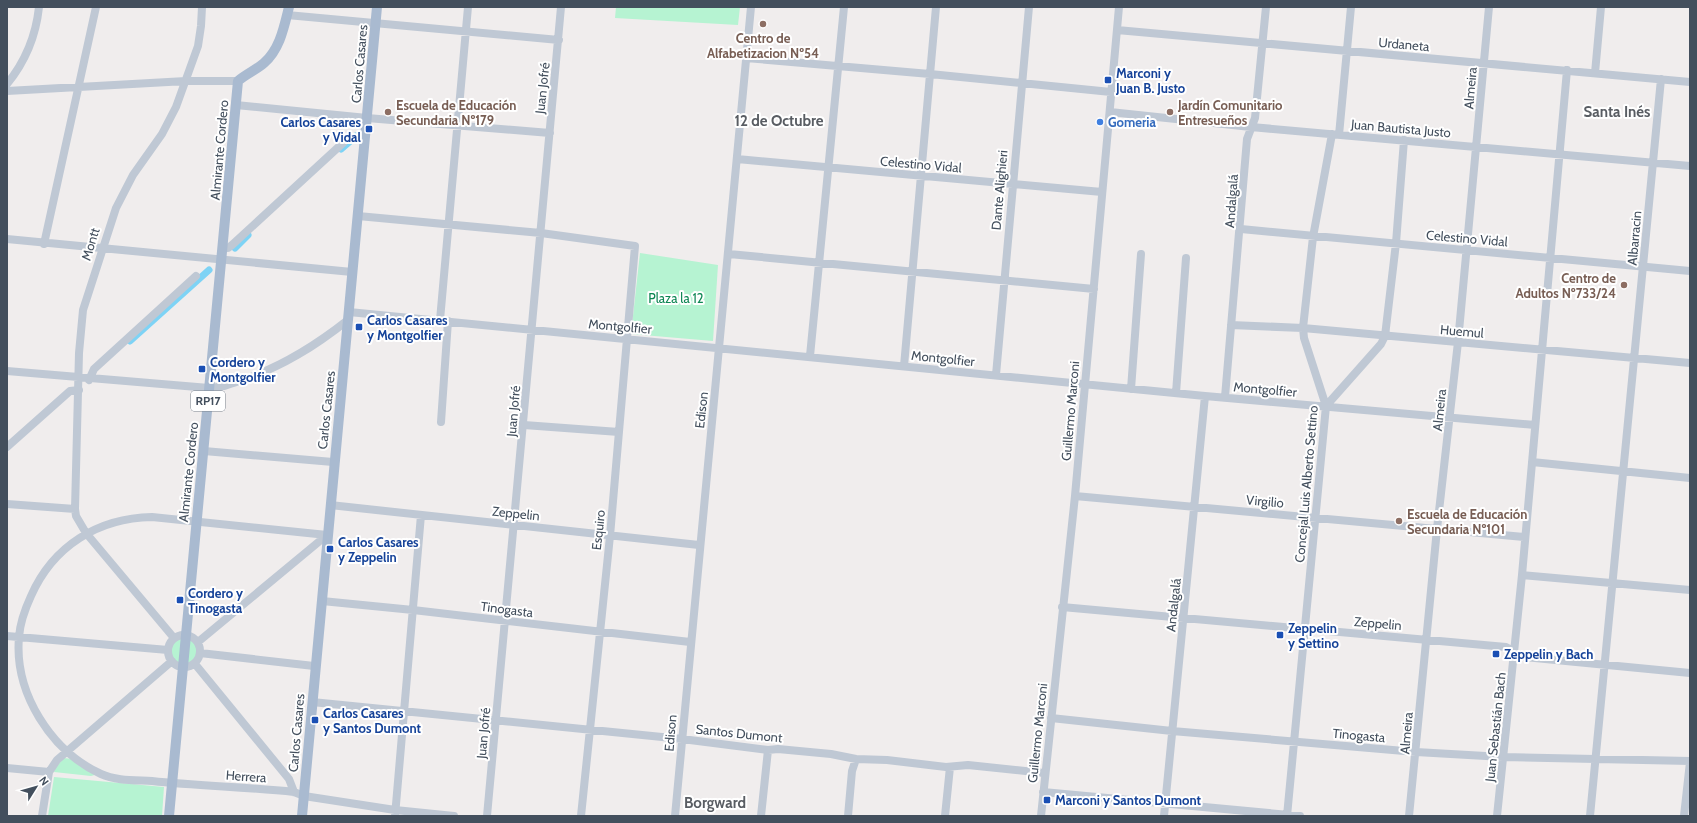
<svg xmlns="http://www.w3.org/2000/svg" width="1697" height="823" viewBox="0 0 1697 823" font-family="Cabin,sans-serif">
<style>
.green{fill:#b6f3d2}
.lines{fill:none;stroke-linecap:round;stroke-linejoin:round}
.canal{stroke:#7ed3f5;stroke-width:7}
.minor{stroke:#bfc8d4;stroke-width:8}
.major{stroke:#a9bad0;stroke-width:10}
.education-dot{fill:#8d6e63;stroke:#fff;stroke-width:1.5}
.transit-dot{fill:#1a4fb4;stroke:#fff;stroke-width:1.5}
.shop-dot{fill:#3f7fe0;stroke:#fff;stroke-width:1.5}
.labels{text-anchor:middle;stroke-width:4;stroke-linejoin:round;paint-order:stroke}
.shield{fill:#fff;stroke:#7b848e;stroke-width:1}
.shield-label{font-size:12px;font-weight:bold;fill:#434f5d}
.education-label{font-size:13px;font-weight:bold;fill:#785e54;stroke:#fff;text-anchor:start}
.street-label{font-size:13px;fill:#434f5d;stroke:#fff}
.transit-label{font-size:13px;font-weight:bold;fill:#164399;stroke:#fff;text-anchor:start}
.shop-label{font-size:13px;font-weight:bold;fill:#366cbe;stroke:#fff;text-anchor:start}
.park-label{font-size:13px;fill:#0d8653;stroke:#fff}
.quarter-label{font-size:15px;font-weight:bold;fill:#595d63;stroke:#fff}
</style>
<rect width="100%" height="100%" fill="#f0eded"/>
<path class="green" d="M616,7H740L738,25L615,18Z
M640,253L718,265L713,341L631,334Z
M180,638H185L182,665C168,660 167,645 180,638Z
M188,638C203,644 202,663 185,665Z
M64,758L72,759L98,774L91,776L54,772L55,768Z
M54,777L164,787L162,816H48Z"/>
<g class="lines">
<path class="canal" d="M341,149L356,136
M235,248L248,235
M130,341L209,270"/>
<path class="minor" d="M287,15L559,40
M1117,30L1690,82
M746,58L930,74L1111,92
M1595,73L1601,7
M7,84C25,62 36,35 39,7
M7,91L186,81H238
M236,105L367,118L550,133
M1110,112L1251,127L1690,166
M1339,135L1351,7
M737,159L1102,192
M358,216L541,233L635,246L610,536L581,816
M1241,229L1690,271
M7,239L352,272
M44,244L96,7
M223,248H228L232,245L344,142
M729,254L1094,289
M349,312L1205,396L1535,425
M440,320L468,7
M1231,325L1303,328L1690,363
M810,356L844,7
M904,366L936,7
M7,371L209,388C221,388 231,384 242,380C282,367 315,346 348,320
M996,375L1029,7
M89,380L94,369L196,276
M1131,389L1141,254
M1176,393L1186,258
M1225,397L1247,139L1255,118L1266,7
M1326,406L1381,344L1385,336L1396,243L1404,140
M441,422L448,321
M524,425L619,432
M7,447L70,391L79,390
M204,451L333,462
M1532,462L1690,478
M1075,496L1524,537
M7,504L75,509L76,516L86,533L174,638
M330,505L699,545
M75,509L79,353L83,310L116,208L133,175L162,134L176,107L198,46L201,26L202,7
M327,535L152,517C98,518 53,546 31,596C25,609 20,623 19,637C14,693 51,751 101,774C116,781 136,780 152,781C199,786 247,787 294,792L304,796L395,810L454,816
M1522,575L1690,590
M322,601L413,610L690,642
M1062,607L1506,647L1524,657L1690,673
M168 651a16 16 0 1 1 32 0a16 16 0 1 1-32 0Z
M7,636L168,650
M198,642L327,535
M200,653L314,666
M195,664L289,779L294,792
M312,702L682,739L768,750L778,749L831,754L856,759L887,760L946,767L968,765L1044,773
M1051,718L1172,731L1416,752L1503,757L1690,761
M7,768L49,772
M1043,792L1300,816
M42,816L49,772L57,760L172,661
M395,816L421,515
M487,816L561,7
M675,816L751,7
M761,816L768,750
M848,816L852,771L856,759
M945,816L950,767
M1041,816L1075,496L1119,7
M1164,816L1205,396
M1287,816L1326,406L1304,338L1303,328L1313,237L1332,134
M1409,816L1437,529L1458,342L1489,7
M1497,816L1522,575L1567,70
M1590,816L1661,79
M1684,816L1690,762"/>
<path class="major" d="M169,816L238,81C246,74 256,70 264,63C280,49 284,27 289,7
M302,816L377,7"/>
</g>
<g class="education-dot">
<circle cx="763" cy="24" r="4"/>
<circle cx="388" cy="112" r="4"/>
<circle cx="1170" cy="112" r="4"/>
<circle cx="1624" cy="285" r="4"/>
<circle cx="1399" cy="521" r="4"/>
</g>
<g class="transit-dot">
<rect x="1104" y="76" width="8" height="8" rx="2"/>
<rect x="365" y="125" width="8" height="8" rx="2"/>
<rect x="355" y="323" width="8" height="8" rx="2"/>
<rect x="198" y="365" width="8" height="8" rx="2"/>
<rect x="326" y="545" width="8" height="8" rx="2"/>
<rect x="176" y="596" width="8" height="8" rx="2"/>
<rect x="1276" y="631" width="8" height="8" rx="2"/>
<rect x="1492" y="650" width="8" height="8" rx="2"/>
<rect x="311" y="716" width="8" height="8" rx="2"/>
<rect x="1043" y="796" width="8" height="8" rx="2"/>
</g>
<circle class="shop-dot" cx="1100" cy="122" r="4"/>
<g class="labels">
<rect class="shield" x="191" y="391" width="34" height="20" rx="3"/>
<g class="shield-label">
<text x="208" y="405">RP17</text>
</g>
<g class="education-label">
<text x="763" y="43" text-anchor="middle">Centro de<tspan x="763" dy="15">Alfabetizacion Nº54</tspan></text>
<text x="396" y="110">Escuela de Educación<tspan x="396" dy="15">Secundaria Nº179</tspan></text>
<text x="1178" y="110">Jardín Comunitario<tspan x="1178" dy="15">Entresueños</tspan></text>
<text x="1616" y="283" text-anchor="end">Centro de<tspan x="1616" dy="15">Adultos Nº733/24</tspan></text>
<text x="1407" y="519">Escuela de Educación<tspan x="1407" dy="15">Secundaria Nº101</tspan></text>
</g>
<g class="street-label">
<text transform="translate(1404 44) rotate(5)" y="5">Urdaneta</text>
<text transform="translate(359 64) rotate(-85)" y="5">Carlos Casares</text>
<text transform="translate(542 88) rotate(-84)" y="5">Juan Jofré</text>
<text transform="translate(1470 88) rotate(-85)" y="5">Almeira</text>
<text transform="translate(1401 128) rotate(5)" y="5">Juan Bautista Justo</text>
<text transform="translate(219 150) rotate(-85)" y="5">Almirante Cordero</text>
<text transform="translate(921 164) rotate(5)" y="5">Celestino Vidal</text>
<text transform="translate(999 190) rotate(-85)" y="5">Dante Alighieri</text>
<text transform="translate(1231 201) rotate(-86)" y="5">Andalgalá</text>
<text transform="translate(1467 238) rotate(5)" y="5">Celestino Vidal</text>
<text transform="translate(1634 238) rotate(-85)" y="5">Albarracin</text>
<text transform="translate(90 244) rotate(-73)" y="5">Montt</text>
<text transform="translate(620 326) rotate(5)" y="5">Montgolfier</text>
<text transform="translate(1462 331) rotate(5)" y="5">Huemul</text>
<text transform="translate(943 358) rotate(6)" y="5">Montgolfier</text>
<text transform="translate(1265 389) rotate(5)" y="5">Montgolfier</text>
<text transform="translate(326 410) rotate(-84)" y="5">Carlos Casares</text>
<text transform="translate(701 410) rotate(-84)" y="5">Edison</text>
<text transform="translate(1439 410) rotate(-84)" y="5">Almeira</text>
<text transform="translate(513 411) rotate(-85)" y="5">Juan Jofré</text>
<text transform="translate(1070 411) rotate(-85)" y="5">Guillermo Marconi</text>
<text transform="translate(188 472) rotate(-84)" y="5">Almirante Cordero</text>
<text transform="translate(1306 484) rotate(-85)" y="5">Concejal Luis Alberto Settino</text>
<text transform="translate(1265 501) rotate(5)" y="5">Virgilio</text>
<text transform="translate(516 513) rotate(6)" y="5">Zeppelin</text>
<text transform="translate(598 530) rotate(-84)" y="5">Esquiro</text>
<text transform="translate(1173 605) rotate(-84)" y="5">Andalgalá</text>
<text transform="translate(507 609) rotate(7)" y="5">Tinogasta</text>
<text transform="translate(1378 623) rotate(5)" y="5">Zeppelin</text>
<text transform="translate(1495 727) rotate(-84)" y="5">Juan Sebastián Bach</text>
<text transform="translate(296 733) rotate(-85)" y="5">Carlos Casares</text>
<text transform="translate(483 733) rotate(-85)" y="5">Juan Jofré</text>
<text transform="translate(670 733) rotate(-85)" y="5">Edison</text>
<text transform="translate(739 733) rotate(6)" y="5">Santos Dumont</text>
<text transform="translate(1037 733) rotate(-84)" y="5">Guillermo Marconi</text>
<text transform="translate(1406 733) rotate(-85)" y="5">Almeira</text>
<text transform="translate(1359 735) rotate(5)" y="5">Tinogasta</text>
<text transform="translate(246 776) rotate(4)" y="5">Herrera</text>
</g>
<g class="transit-label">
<text x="1116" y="78">Marconi y<tspan x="1116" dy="15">Juan B. Justo</tspan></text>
<text x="361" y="127" text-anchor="end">Carlos Casares<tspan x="361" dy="15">y Vidal</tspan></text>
<text x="367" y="325">Carlos Casares<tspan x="367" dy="15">y Montgolfier</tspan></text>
<text x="210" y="367">Cordero y<tspan x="210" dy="15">Montgolfier</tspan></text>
<text x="338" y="547">Carlos Casares<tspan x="338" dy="15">y Zeppelin</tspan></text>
<text x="188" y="598">Cordero y<tspan x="188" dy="15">Tinogasta</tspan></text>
<text x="1288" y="633">Zeppelin<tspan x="1288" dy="15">y Settino</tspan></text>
<text x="1504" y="659">Zeppelin y Bach</text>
<text x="323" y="718">Carlos Casares<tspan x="323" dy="15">y Santos Dumont</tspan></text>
<text x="1055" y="805">Marconi y Santos Dumont</text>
</g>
<g class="shop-label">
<text x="1108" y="127">Gomeria</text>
</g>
<g class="park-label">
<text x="676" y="303">Plaza la 12</text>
</g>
<g class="quarter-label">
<text x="1617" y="117">Santa Inés</text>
<text x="779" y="126">12 de Octubre</text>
<text x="715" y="808">Borgward</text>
</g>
</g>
<rect width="1697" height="823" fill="none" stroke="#434f5d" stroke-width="16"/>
<g transform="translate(36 787) rotate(53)" stroke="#ffffff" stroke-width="3" paint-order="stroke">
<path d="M0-3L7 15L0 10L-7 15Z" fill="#434f5d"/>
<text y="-6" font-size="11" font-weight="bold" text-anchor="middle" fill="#434f5d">N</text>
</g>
</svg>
